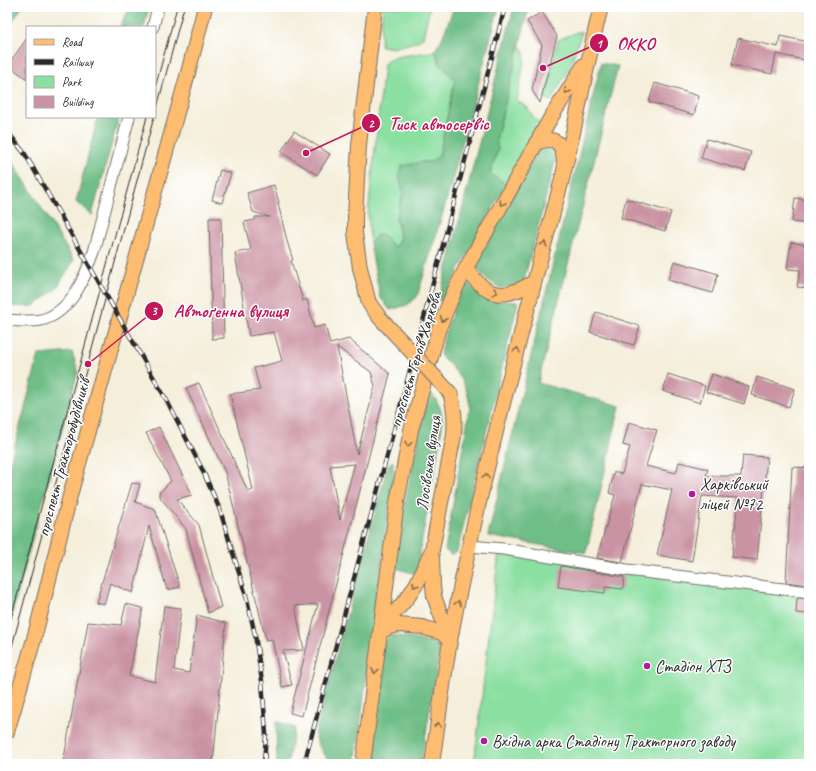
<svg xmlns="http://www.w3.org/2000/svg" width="816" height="771" viewBox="0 0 816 771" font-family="Caveat,sans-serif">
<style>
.green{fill:#8bdfa1;stroke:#5b8566}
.forest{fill:#70be87;stroke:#4e7459}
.building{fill:#ca93a3;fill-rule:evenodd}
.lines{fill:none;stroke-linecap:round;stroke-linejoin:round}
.minor-casing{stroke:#716f68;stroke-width:13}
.major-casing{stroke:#716f68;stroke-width:16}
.minor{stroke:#fff;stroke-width:11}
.major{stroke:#fdbc70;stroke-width:14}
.tram{stroke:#2b2b2b;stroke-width:1}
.rail-casing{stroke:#2b2b2b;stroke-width:4.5}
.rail{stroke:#fff;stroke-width:3;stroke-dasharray:9;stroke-linecap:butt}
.major-bridge-casing{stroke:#716f68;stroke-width:16;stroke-linecap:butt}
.major-bridge{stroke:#fdbc70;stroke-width:14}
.oneway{stroke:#8a6c4a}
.poi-dot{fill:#b5179e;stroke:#fff;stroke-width:1.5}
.labels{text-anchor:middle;stroke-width:3;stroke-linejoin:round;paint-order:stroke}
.street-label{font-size:17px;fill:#2b2b2b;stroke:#fff}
.poi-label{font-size:17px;fill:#2b2b2b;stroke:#fff;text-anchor:start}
.leader{fill:none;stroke:#c2185b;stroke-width:1.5}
.callout-dot{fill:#c2185b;stroke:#fff;stroke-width:1.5}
.mark-label{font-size:12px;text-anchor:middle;font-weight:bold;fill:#fff}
.callout-label{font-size:18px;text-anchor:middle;font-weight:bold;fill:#c2185b;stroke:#fff;stroke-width:3;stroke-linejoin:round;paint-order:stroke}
</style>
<rect width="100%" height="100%" fill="#fff"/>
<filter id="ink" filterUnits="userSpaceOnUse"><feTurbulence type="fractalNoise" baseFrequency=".025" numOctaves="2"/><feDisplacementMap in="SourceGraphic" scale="8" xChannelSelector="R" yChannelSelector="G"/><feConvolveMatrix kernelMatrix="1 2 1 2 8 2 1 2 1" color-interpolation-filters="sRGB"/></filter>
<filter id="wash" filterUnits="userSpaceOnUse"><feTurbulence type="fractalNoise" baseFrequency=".012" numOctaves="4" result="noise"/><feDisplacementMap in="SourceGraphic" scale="16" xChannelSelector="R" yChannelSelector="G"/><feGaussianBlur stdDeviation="0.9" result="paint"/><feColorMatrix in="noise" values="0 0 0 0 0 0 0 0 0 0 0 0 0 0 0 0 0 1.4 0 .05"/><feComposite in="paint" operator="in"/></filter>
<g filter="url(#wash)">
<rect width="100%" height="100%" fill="#f4eeda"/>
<path class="green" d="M383,7H430L423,37L418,41L394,48L381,46V27Z
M577,32H582L569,69L551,101L545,98L558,40Z
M519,45L523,50L525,57L517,101L527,107L532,115L540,123L506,184L490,174L498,150L496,140Z
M435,50L440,64L455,80L439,157L430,162H422L403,193L398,211L396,219L400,239L395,247L381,234L370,243L368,214L384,64L388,59L402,56L431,52Z
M499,551L809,595V764H474Z"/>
<path class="forest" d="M7,7H22L7,29Z
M130,7H149L144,27H120Z
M454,7H499L447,199L417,297L407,305L390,310L380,297L370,243L377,235L381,234L395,247L400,238L399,228L396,219L403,193L399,176L402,166L422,162H430L439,156L455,80L440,64L435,50L442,39Z
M514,7H529L496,140L498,149L490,174L506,184L443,299L440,302L439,299Z
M601,63L618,66L538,383L620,406L586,553L488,536Z
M98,117H119L92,215L76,202Z
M552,144L557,154L524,280L518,285L500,288L485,278L479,271L475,263L541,146Z
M7,154L16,167L74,260L56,289L34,306L7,307Z
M466,282C482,298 495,301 518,302L457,552L451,555L445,550L470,407C467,382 458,373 440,355C446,328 453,307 466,282Z
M72,352L78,371L7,633V508L11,491L7,480V475L39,355Z
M429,390C439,404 443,409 442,427L416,574L391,567Z
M393,461V476L355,764H331L318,745L315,734L388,465Z
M394,635L434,643L438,647L439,653L421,764H369L384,642L389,637Z
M276,721L295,728L287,764H277Z"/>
<g id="blocks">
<path class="building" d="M542,12L557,36L540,103L532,90L542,45L527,21Z
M780,36L809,42V61L776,54L772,74L732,65L738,38L778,47Z
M27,38V79L8,65Z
M655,83L699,96L694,115L649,102Z
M294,131L330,154L317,175L281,152Z
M707,139L751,152L745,171L701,158Z
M220,170L231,173L222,203L212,200Z
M274,185L279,203H278L287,241L293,260L291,261L303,301L307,299L314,328L325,325L330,344L349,339L390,374L302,716L290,713L318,604L295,606L304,650L283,651L292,685L282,687L272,639L266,640L225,472L186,388L199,383L248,492L253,490L230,394L260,390L254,368L282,361L274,332L249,336L235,253L251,250L244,222L255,220V217H270L253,212L247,193ZM337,347L371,372L375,386L357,454ZM355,464L353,470L340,520L330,466Z
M795,198L809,200V224L792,222Z
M626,199L671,212L665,231L621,218Z
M209,218H221L224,338L212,339Z
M791,242L809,245V288L797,287L800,270L787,269Z
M674,261L718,274L712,293L668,280Z
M596,312L640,326L634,345L590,332Z
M668,374L705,386L700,403L663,391Z
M712,374L749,387L744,404L706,392Z
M757,377L795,389L789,407L752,395Z
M629,422L657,430L646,466L676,473L679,462L708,469L706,476H741L743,455L767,457L757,560L732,557L738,498L702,496L692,561L657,555L672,490L642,484L622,562L597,558L615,495L609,493L614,472L622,474L630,447L623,445Z
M159,427L192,495L177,499L199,525L221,607L208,613L186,529L159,496V493L171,481L146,433Z
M792,467L809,468V585L786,582Z
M132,483L140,484L135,502L155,509L180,587L167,590L149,526L133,593L110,583L104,604L96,602Z
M561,566L624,577L623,589L605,587V593L558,587Z
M797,598L809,599V614L796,613Z
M126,604L143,608L129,676L155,682L164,606L181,608L174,670L189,673L197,615L226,623L213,764H63L88,622L121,625Z"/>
</g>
</g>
<g filter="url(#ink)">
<use href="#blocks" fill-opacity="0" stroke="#716f68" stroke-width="1"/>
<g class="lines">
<g class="minor-casing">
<path id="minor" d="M153,27L158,7
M7,320C18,321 30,322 41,320C71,313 85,277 94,252L129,117
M470,546L503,549L627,570L809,592"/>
</g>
<g class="major-casing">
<path id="major" d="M536,143C556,135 563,143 564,163
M466,268C487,298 502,301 534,282
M369,303L360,268L355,233V216L359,145L375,7
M432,557L433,585L434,596L450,641
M382,630L391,617L408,597L417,583L432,550L454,435C455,420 455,408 450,393
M380,632L390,627L399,625L422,627L442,633L450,641
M7,732L34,639L71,492L188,73L205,7
M363,764L397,502L411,430L439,328L454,292L466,268L550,119L584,65
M432,764C438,723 443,681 450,641C472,521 503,402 534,284C543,246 555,208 564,171C578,116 587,61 601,7"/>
</g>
<use href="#minor" class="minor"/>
<use href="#major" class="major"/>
<path class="tram" d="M155,88L177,7
M155,115L184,7
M7,633L147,117
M7,665L154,117"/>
<g class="rail-casing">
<path id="rail" d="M7,131L25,154L166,399L202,469L220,510L247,599L255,635L262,681L266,734L264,764
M304,764L420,333L505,7"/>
</g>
<use href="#rail" class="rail"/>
<g class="major-bridge-casing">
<path id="major-bridge" d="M369,303L380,318L450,393"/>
</g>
<use href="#major-bridge" class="major-bridge"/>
</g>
<defs><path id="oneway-chevron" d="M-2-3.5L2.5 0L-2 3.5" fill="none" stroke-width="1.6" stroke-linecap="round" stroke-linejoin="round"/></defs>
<g class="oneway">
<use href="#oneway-chevron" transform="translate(567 91) rotate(122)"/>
<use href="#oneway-chevron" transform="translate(502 203) rotate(119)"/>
<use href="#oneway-chevron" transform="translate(544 244) rotate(-75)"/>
<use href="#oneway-chevron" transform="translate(495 292) rotate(15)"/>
<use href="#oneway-chevron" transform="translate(443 319) rotate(112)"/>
<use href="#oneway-chevron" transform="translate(517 350) rotate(-76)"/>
<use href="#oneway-chevron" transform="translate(408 444) rotate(101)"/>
<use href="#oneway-chevron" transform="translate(486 476) rotate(-77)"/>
<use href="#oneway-chevron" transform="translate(415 585) rotate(122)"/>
<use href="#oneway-chevron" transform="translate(458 603) rotate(-78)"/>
<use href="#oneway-chevron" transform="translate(375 671) rotate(97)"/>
<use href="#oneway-chevron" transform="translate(438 725) rotate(-81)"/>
</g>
</g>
<g class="poi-dot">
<circle cx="692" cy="494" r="4"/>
<circle cx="647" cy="666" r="4"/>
<circle cx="484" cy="741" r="4"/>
</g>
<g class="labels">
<g class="street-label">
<text transform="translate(415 359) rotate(-73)" y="6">проспект Героїв Харкова</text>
<text transform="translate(63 457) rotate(-75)" y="6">проспект Тракторобудівників</text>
<text transform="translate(428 463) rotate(-82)" y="6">Лосівська вулиця</text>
</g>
<g class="poi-label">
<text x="700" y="490">Харківський<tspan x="700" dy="20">ліцей №72</tspan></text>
<text x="655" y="672">Стадіон ХТЗ</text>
<text x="492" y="747">Вхідна арка Стадіону Тракторного заводу</text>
</g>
</g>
<path class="leader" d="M543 68L599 43M306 153L371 123M88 364L154 311"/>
<g class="callout-dot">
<circle cx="543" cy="68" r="4"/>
<circle cx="306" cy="153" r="4"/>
<circle cx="88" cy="364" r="4"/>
<circle cx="599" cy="43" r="10"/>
<circle cx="371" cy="123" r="10"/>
<circle cx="154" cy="311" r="10"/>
</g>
<g class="mark-label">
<text x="599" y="48">1</text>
<text x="371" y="128">2</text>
<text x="154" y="315">3</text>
</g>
<g class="callout-label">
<text x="636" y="50">ОККО</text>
<text x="439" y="130">Тиск автосервіс</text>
<text x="231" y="317">Автоґенна вулиця</text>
</g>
<rect width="816" height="771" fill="none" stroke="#fff" stroke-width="24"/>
<rect x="26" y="26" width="130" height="92" fill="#ffffff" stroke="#aaaaaa"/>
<rect x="34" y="39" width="20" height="6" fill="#fdbc70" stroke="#aaaaaa"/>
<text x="62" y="46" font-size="12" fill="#2b2b2b">Road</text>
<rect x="34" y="59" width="20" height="6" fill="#2b2b2b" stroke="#aaaaaa"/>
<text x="62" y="66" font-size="12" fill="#2b2b2b">Railway</text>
<rect x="34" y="76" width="20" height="12" fill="#8bdfa1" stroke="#aaaaaa"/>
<text x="62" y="86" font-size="12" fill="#2b2b2b">Park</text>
<rect x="34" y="96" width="20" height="12" fill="#ca93a3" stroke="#aaaaaa"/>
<text x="62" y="106" font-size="12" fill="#2b2b2b">Building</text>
</svg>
